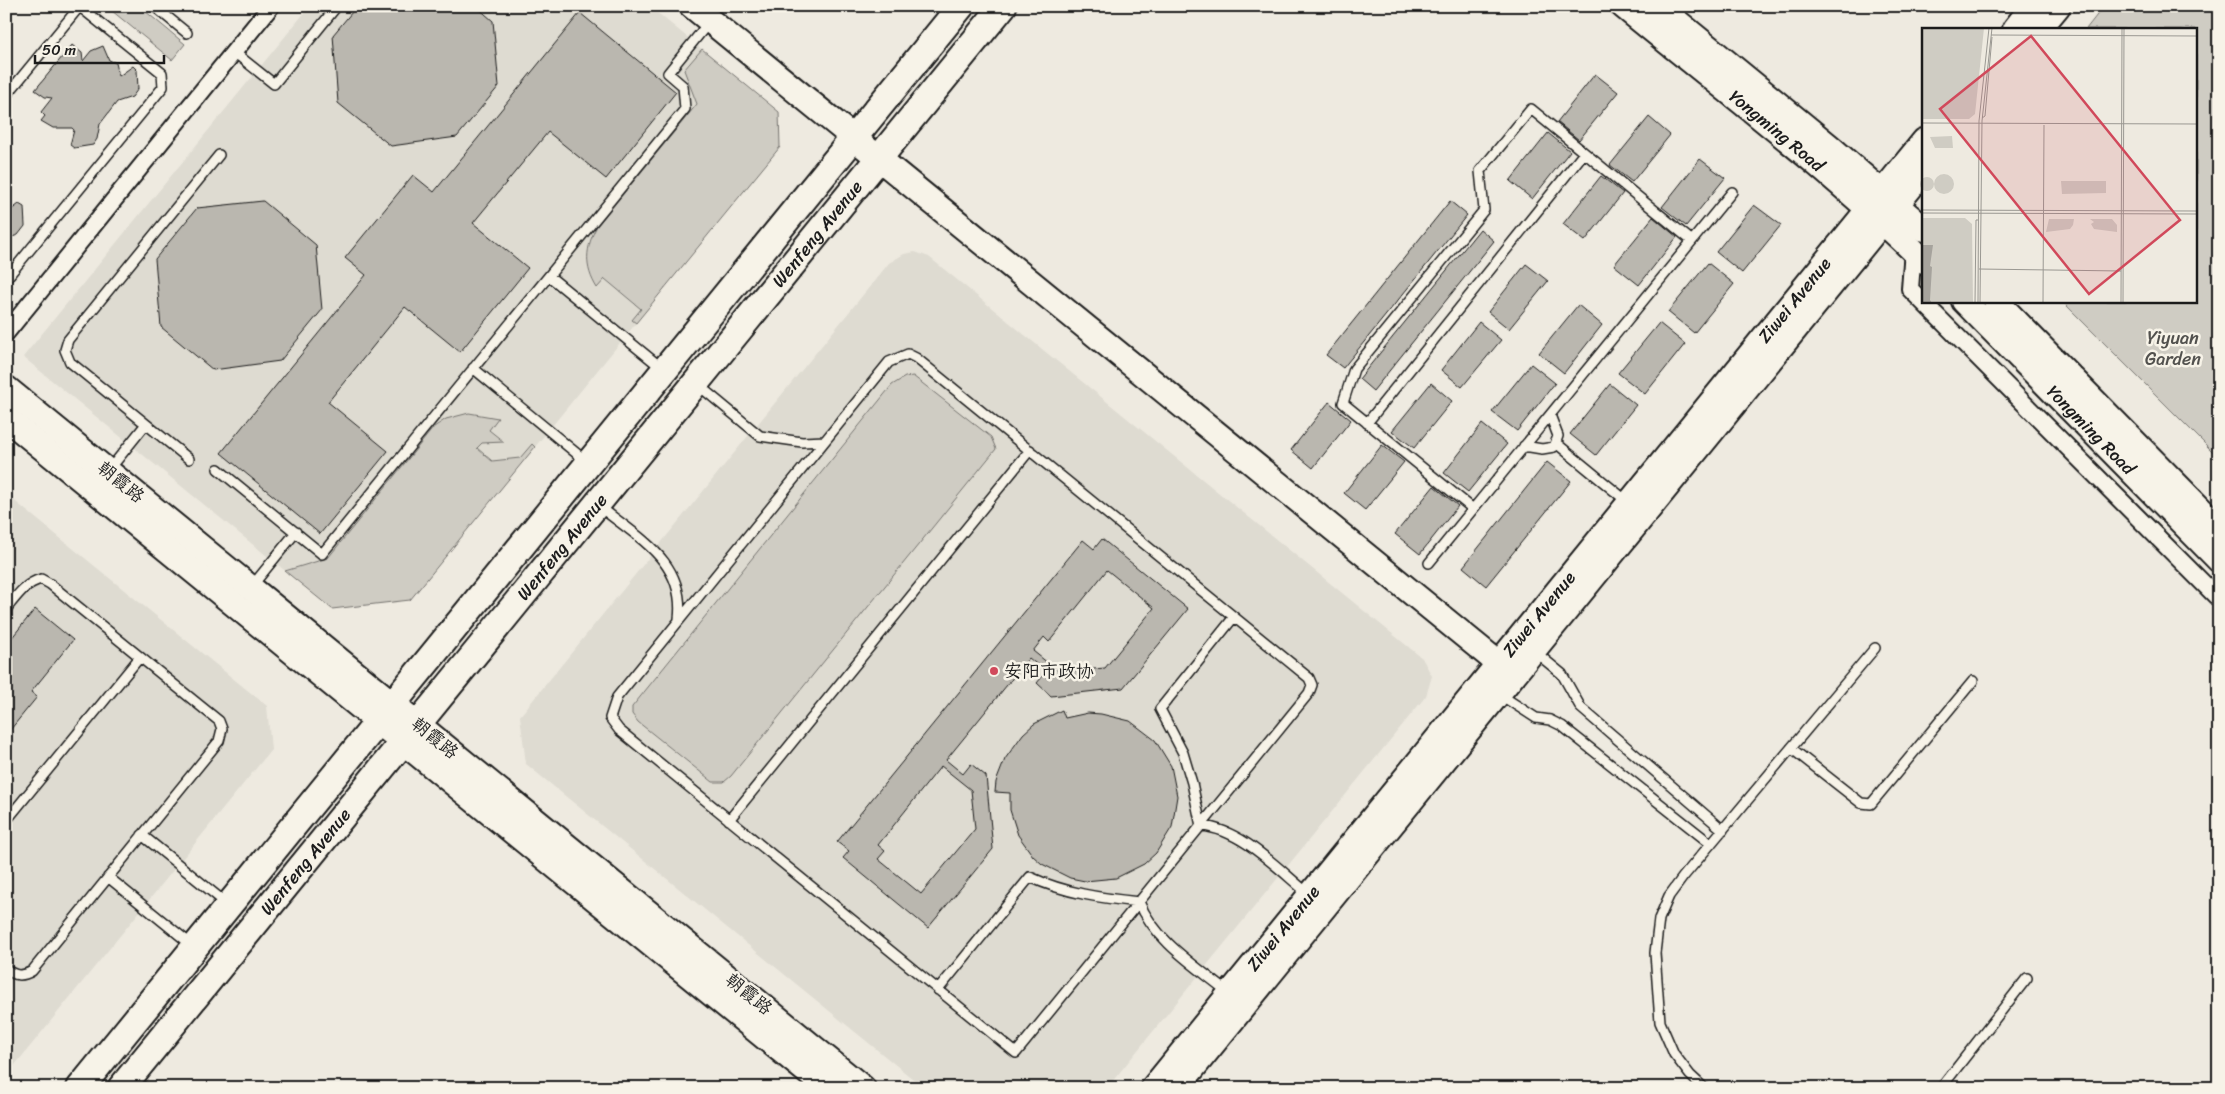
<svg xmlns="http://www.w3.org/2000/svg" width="2225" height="1094" viewBox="0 0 2225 1094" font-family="Sriracha,'LXGW WenKai TC',sans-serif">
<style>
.built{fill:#dedbd1}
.green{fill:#cfccc3;stroke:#767470}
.building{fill:#bab7af;stroke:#1c1c1c;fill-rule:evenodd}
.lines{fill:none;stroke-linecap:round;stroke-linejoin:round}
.lane-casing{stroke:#1c1c1c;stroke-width:12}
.street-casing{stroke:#1c1c1c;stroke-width:20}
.secondary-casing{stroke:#1c1c1c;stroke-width:28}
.primary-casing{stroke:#1c1c1c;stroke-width:30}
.lane{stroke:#f7f3e8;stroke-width:9}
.street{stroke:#f7f3e8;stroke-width:16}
.secondary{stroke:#f7f3e8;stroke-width:24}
.primary{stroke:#f7f3e8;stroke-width:26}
.poi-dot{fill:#d1495b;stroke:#f7f3e8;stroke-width:2}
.labels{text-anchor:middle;stroke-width:5;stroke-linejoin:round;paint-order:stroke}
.street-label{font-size:18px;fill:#1c1c1c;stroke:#f7f3e8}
.park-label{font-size:18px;fill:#52514e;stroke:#f7f3e8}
.poi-label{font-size:18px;fill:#1c1c1c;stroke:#f7f3e8;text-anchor:start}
.inset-road{fill:none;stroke:#9a9892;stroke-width:1}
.view{fill:#d1495b;fill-opacity:0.15;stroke:#d1495b;stroke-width:2.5}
.inset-edge{fill:none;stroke:#1c1c1c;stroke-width:2.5}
</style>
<rect width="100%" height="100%" fill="#eeeae0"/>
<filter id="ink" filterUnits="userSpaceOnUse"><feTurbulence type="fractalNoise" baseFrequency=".02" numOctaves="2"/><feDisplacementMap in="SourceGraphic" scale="10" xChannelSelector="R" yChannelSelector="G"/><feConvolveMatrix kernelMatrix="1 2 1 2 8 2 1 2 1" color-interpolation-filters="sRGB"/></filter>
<g filter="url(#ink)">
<path class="built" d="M310,6H649L779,112L780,147L410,600L332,609L23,357Z
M915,252L929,257L1422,658L1432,676L1426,696L1107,1088H924L526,764L520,716L889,263L904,254Z
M6,494L267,706L271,750L6,1076Z"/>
<path class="green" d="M106,6H139L185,44L172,60Z
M2104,6H2219V458L2062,301H2196V29H2086Z
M702,49L779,112L780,147L636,323L632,320L641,309L605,279L597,288C584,267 585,248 597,226L697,104L684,70Z
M913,376L991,437L996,449L731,776L724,782H713L638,722L632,714V707L892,385L905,377Z
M469,413L498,418L489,430L504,442L482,443L477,448L492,461L520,458L532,444L535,447L410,600L332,609L285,571L328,558L434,427L446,419Z"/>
<path class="building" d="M357,6H476L493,21L499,86L457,137L391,146L338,103L333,35Z
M580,13L676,92L606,179L548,132L473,223L528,268L460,352L405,307L328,402L388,451L320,534L221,453L366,275L345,258L413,175L434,192Z
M72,45L82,53L83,61L91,51L103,46L109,60L116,63L119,76L133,66L137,70L138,89L132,97L117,102L100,124L97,139L93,145L74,148L70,145L74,130L72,128H53L41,121L45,116L41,112L52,98L45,97L35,90Z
M1595,74L1618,92L1579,140L1557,122Z
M1649,117L1670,135L1632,182L1610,165Z
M1548,133L1570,151L1532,199L1510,181Z
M1700,159L1725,178L1686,226L1662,207Z
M1601,176L1623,193L1585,241L1563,224Z
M263,201L316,245L322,310L280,361L213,370L161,327L155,259L197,208Z
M1450,201L1467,215L1343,368L1326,355Z
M19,204L24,207L25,226L18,235L6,239V214Z
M1754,205L1781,225L1742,273L1716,252Z
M1653,217L1677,237L1639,285L1614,265Z
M1480,229L1494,241L1373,391L1359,379Z
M1708,263L1734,284L1694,333L1668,312Z
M1526,264L1548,281L1509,329L1488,312Z
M1578,305L1602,325L1564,373L1539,353Z
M1479,322L1501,340L1462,387L1441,370Z
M1659,323L1685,344L1645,394L1618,373Z
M1531,364L1555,383L1517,431L1492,412Z
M1431,383L1452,401L1414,448L1392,431Z
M1610,384L1636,405L1596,455L1570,434Z
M1329,402L1351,420L1313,468L1291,450Z
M1482,424L1507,444L1468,492L1444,473Z
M1382,445L1404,462L1365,510L1344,493Z
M1547,462L1571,481L1486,586L1463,567Z
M1434,486L1458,506L1420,554L1395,534Z
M1102,539L1188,609L1123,688L1051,696L1037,683L1046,672L1029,658L946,760L963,774L971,764L986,776L993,849L928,928L843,858L849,851L837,842L1083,540L1094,549ZM1107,570L1154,608L1105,668L1059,672L1033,651L1044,637L1049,642ZM941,766L971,790L975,829L921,894L878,859L885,851L878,845Z
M35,609L73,640L31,692L37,697L6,735V645Z
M1062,710L1065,718L1088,713L1101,714L1130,721L1155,740L1171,766L1177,796L1172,827L1156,853L1144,864L1116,878L1085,881L1070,878L1042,864L1033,856L1018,835L1010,810V793L995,792L996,782L1005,759L1023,734L1034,724Z"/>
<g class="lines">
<g class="lane-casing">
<path id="lane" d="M154,6L187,33
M234,52L274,84L337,6
M6,96L80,6
M549,276L663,369
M6,279L163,87L162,73L79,6
M908,354L916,358L1309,678L1312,685L1309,693L1016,1053L619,730L610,718L617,697L889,362Z
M473,368L587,462
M697,384L760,436L802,442L825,441
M1367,423L1584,153
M146,424L189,459
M1556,443L1629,503
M1524,446L1542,449L1554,447L1558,436L1550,415
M218,469L322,554L685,109L683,86L668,73L710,21
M109,470L146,424L70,362L65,350L68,340L219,155
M599,506C638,538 686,561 679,619
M1473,509L1343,403L1354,369L1484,210L1480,171L1531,109L1692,241
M1429,563L1732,192
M252,586L296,532
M6,609C17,596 24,584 41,579L50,584L219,721L222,729L219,741L32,971C22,977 15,976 6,969
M1234,617L1160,709L1183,753L1192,783L1201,826C1242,829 1279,870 1310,895
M1534,651L1562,674L1581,708L1723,830
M1499,694L1536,718L1550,720L1562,726L1711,844
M1791,748L1861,803L1871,804L1973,681
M729,820L1030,450
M6,821L140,657
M142,835L227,904
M108,877L193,946
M938,990L1030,877C1065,893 1100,898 1139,902C1156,942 1196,966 1229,993
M1704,1088L1690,1075L1674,1054L1660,1022L1655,953L1659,919L1669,896L1683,877L1875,648
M1941,1088L2027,978"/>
</g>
<g class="street-casing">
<path id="street" d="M1913,250L1910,289L2219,599
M6,333L271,6"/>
</g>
<g class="secondary-casing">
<g id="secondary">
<path d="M692,6L1498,663"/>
<path id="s1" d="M1623,6C1724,89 1830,169 1924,261"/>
<path d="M1658,6L1829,146L1924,229"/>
<path d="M2015,29L2033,6"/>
<path d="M2039,29L2058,6"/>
<path id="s2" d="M1964,301L2219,560"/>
<path d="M1996,301L2219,528"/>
<path d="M6,388L863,1088"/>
<path d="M6,418L827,1088"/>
<path id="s3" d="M1153,1088L1924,141"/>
<path d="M1177,1088L1924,171"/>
</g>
</g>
<g class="primary-casing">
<g id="primary">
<path d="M80,1088L961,6"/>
<path id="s4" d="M121,1088L1003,6"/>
</g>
</g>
<use href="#lane" class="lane"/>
<use href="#street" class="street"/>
<use href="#secondary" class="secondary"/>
<use href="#primary" class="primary"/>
</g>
</g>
<circle class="poi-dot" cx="994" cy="671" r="5"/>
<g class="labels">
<g class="street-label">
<text dy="6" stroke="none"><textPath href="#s1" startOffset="198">Yongming Road</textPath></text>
<text dy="6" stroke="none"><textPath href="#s4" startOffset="1102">Wenfeng Avenue</textPath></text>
<text dy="6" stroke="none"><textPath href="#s3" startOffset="1016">Ziwei Avenue</textPath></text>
<text dy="6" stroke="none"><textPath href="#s2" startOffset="181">Yongming Road</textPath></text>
<text transform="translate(121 482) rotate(39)" y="6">朝霞路</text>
<text dy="6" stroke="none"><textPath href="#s4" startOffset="698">Wenfeng Avenue</textPath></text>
<text dy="6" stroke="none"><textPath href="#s3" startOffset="611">Ziwei Avenue</textPath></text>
<text transform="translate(435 738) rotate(39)" y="6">朝霞路</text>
<text dy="6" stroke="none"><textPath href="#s4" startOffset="292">Wenfeng Avenue</textPath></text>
<text dy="6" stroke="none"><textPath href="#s3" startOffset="206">Ziwei Avenue</textPath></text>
<text transform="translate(749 994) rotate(39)" y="6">朝霞路</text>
</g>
<g class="park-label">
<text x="2173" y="344">Yiyuan<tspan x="2173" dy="21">Garden</tspan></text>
</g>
<g class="poi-label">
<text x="1004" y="677">安阳市政协</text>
</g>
</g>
<g transform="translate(1922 28)">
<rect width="275" height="275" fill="#eeeae0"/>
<path d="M0,0H62L53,86L47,91H0ZM30,108L31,120H13L8,109ZM12 156a10 10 0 1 1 20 0a10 10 0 1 1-20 0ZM-2 156a7 7 0 1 1 14 0a7 7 0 1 1-14 0ZM139,153H184V165L140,166ZM0,190H43L50,196L51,275H0ZM127,191H152L151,197L148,201L124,204ZM168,191H190L195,197V204L172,201L169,196L172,194Z" fill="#cfccc3"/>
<path d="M1,217H11L8,238L10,239L8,272L10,275H0Z" fill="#a6a39d"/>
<path class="inset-road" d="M69,7L275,8M60,90L63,88L70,9M0,95L275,96M0,182L275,183M0,185L275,186M57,241L199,243M53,275L54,192H56M56,275L57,93L67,0M58,275L60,93L70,0M121,275L122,97M199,275L200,0M201,275L202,0"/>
<path class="view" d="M109,8L258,192L167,266L18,81Z"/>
<rect width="275" height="275" class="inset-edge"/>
</g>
<rect width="2225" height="1094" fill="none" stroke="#f7f3e8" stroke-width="25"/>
<rect x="12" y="12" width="2200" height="1069" fill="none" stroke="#1c1c1c" stroke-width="2" filter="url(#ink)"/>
<path d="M35 55v8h129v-8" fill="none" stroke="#1c1c1c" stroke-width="2.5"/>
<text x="42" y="55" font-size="15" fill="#1c1c1c" stroke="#f7f3e8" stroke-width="4" paint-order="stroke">50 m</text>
</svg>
